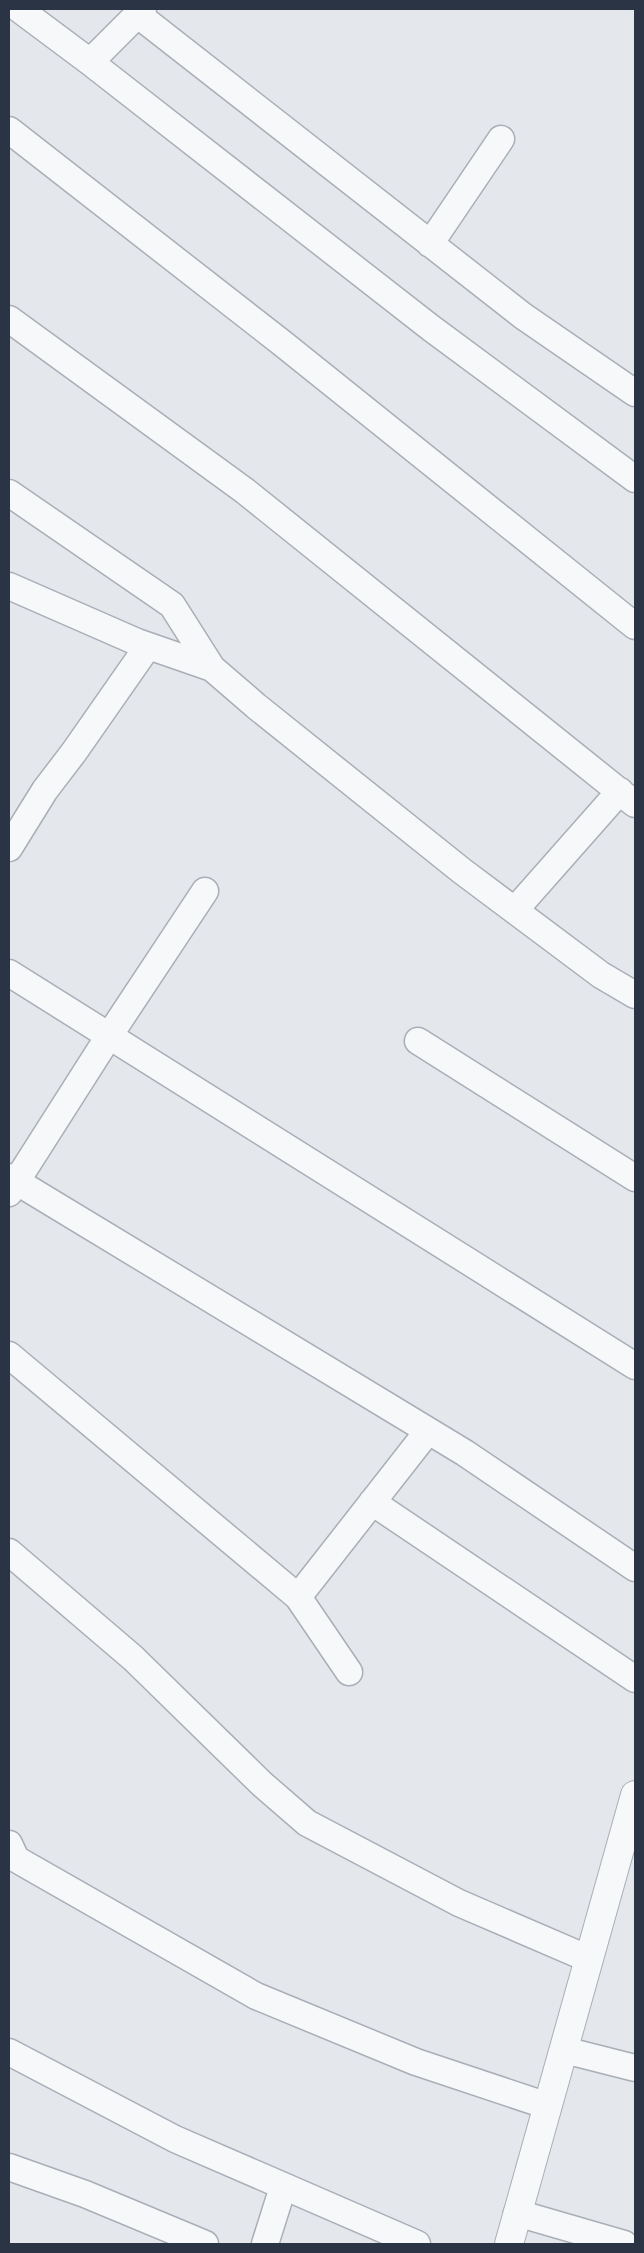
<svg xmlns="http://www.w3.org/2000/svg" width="644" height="2253" viewBox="0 0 644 2253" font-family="Rubik,sans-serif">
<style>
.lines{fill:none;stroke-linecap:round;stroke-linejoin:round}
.minor-casing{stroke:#a9aeb7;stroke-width:29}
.tertiary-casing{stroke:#a9aeb7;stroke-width:30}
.minor{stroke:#f7f8fa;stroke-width:26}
.tertiary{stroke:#f7f8fa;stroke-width:28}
</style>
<rect width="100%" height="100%" fill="#e4e7ec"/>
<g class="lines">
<g class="minor-casing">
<path id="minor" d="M19,9L90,62L431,328L635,479
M137,14L523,316L635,393
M90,62L143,9
M9,130L282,343L635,626
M430,244L501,139
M9,319L245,491L635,804
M9,493L172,605L212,668L256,706L462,871L601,975L635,995
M9,586L137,642L212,668
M9,848L45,790L74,752L148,646
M515,910L620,791
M9,973L635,1366
M418,1041L635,1178
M9,1177L465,1453L635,1568
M9,1193L109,1036L205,891
M9,1355L298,1597L349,1672
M372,1502L635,1679
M9,1552L133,1658L262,1784L307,1823L459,1903L589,1959
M298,1597L428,1431
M9,1844L16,1859L256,1996L416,2062L548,2106
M564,2050L635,2068
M9,2052L175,2139L417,2244
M9,2167L85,2194L205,2244
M517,2213L624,2244
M265,2244L283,2187"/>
</g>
<g class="tertiary-casing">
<path id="tertiary" d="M509,2244L635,1795"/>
</g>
<use href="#minor" class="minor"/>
<use href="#tertiary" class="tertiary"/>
</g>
<rect width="644" height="2253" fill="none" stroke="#2b3445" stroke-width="20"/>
</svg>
